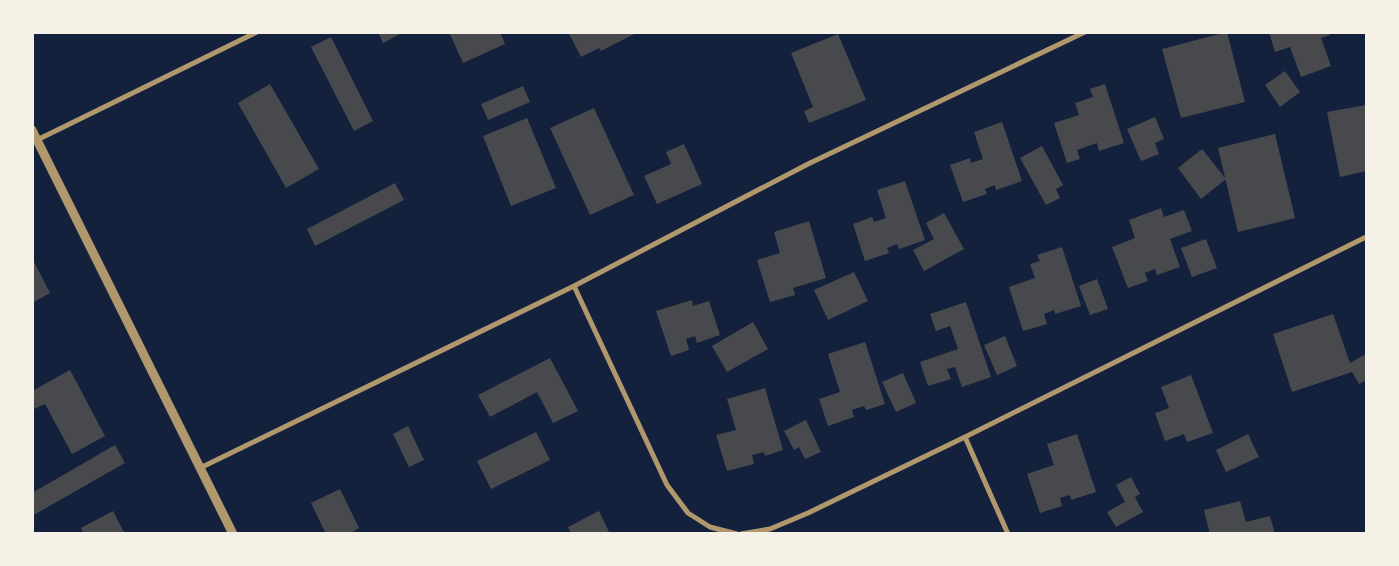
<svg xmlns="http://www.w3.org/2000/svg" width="1399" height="566" viewBox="0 0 1399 566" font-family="'Golos Text',sans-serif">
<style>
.building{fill:#48494c}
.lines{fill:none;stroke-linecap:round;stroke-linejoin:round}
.minor{stroke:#b1986c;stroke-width:5}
.tertiary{stroke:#b1986c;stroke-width:9}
</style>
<rect width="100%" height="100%" fill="#14213d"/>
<path class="building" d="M378,32H404L383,43Z
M449,32H500L505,44L463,63Z
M568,32H638L601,51L599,48L581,57Z
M1227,32L1245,102L1181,118L1162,49Z
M1269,32H1329L1330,35L1321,38L1331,66L1301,77L1290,47L1275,52Z
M838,34L866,100L809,123L804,111L813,107L791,53Z
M331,37L373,121L354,131L311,47Z
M1285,71L1300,92L1280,107L1265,85Z
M270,84L319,169L286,188L238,103Z
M1105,84L1124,143L1099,151L1097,143L1077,150L1080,159L1067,163L1054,123L1079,115L1075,103L1093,97L1090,89Z
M523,86L530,102L488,120L481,104Z
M1366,105V171L1340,177L1327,112Z
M594,108L634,195L590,215L550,128Z
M1155,117L1164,139L1155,143L1159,154L1141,161L1127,129Z
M527,118L556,188L511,206L483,136Z
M1002,122L1022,181L996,190L995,185L985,189L987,194L963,202L950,165L970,158L971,163L983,159L974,132Z
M1275,134L1295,218L1238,232L1218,148Z
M684,144L702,184L657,204L644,176L671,164L666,152Z
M1042,146L1063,185L1056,189L1060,198L1046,205L1020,158Z
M1202,149L1226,179L1201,199L1178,168Z
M905,181L925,240L899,249L897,244L887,248L889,253L865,261L853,224L872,217L874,222L886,218L877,190Z
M395,183L404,200L315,246L307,229Z
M1161,208L1164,217L1184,210L1192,231L1170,239L1180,267L1157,275L1155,269L1145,273L1148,281L1128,288L1112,247L1135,238L1129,220Z
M944,213L964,249L924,271L913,250L934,239L926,223Z
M809,221L826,278L793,288L795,295L770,302L757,260L780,253L774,232Z
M1206,239L1217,268L1192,277L1181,248Z
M1062,247L1081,306L1055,314L1054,310L1044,314L1047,324L1023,331L1009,287L1035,278L1030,264L1040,261L1037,255Z
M32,258L50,293L32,303Z
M854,272L868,301L828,320L814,290Z
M1097,279L1108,309L1090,315L1079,286Z
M692,300L693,306L709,301L720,335L697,343L695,336L686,339L689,350L671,356L656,311Z
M966,302L991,377L962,387L955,367L947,369L951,379L928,386L920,362L958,349L950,326L936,331L930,314Z
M1333,314L1350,363L1364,355L1366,360V380L1359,384L1352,372L1292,392L1273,334Z
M753,322L768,349L727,372L712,346Z
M1005,336L1017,366L997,375L984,345Z
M865,342L885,404L866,410L864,406L852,410L854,417L828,426L819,399L840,392L828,354Z
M550,358L578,411L553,423L537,392L490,417L478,395Z
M70,370L105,436L72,454L45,404L32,410V391Z
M903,373L916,403L896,412L882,382Z
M1191,375L1213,433L1187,442L1184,434L1165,441L1155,413L1169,408L1161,387Z
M765,388L783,450L765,456L764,452L752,455L754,464L727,471L716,435L736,430L727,399Z
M806,420L821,452L805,459L799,447L794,450L784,431Z
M408,426L424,460L409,467L393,434Z
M536,432L550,460L491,489L477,461Z
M1077,434L1096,492L1071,500L1070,495L1060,498L1062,506L1040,513L1027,474L1054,465L1047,444Z
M1248,434L1259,457L1226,472L1216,450Z
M115,445L125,463L32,516V493Z
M1131,477L1140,494L1135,497L1143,512L1116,527L1107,512L1125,502L1116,485Z
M340,489L359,528L349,534H326L311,503Z
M1240,501L1246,522L1270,516L1275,534H1210L1204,510Z
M113,511L125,534H84L81,528Z
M599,511L610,534H571L568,527Z"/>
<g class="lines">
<path class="minor" d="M37,140L257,32
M574,286L667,485L688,513L710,527L737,534
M965,437L1008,534
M200,468L574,286L808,164L1085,32
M741,534L770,529L808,513L965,437L1366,237"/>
<path class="tertiary" d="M32,130L233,534"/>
</g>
<rect width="1399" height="566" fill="none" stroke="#f6f1e7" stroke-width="68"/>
</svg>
